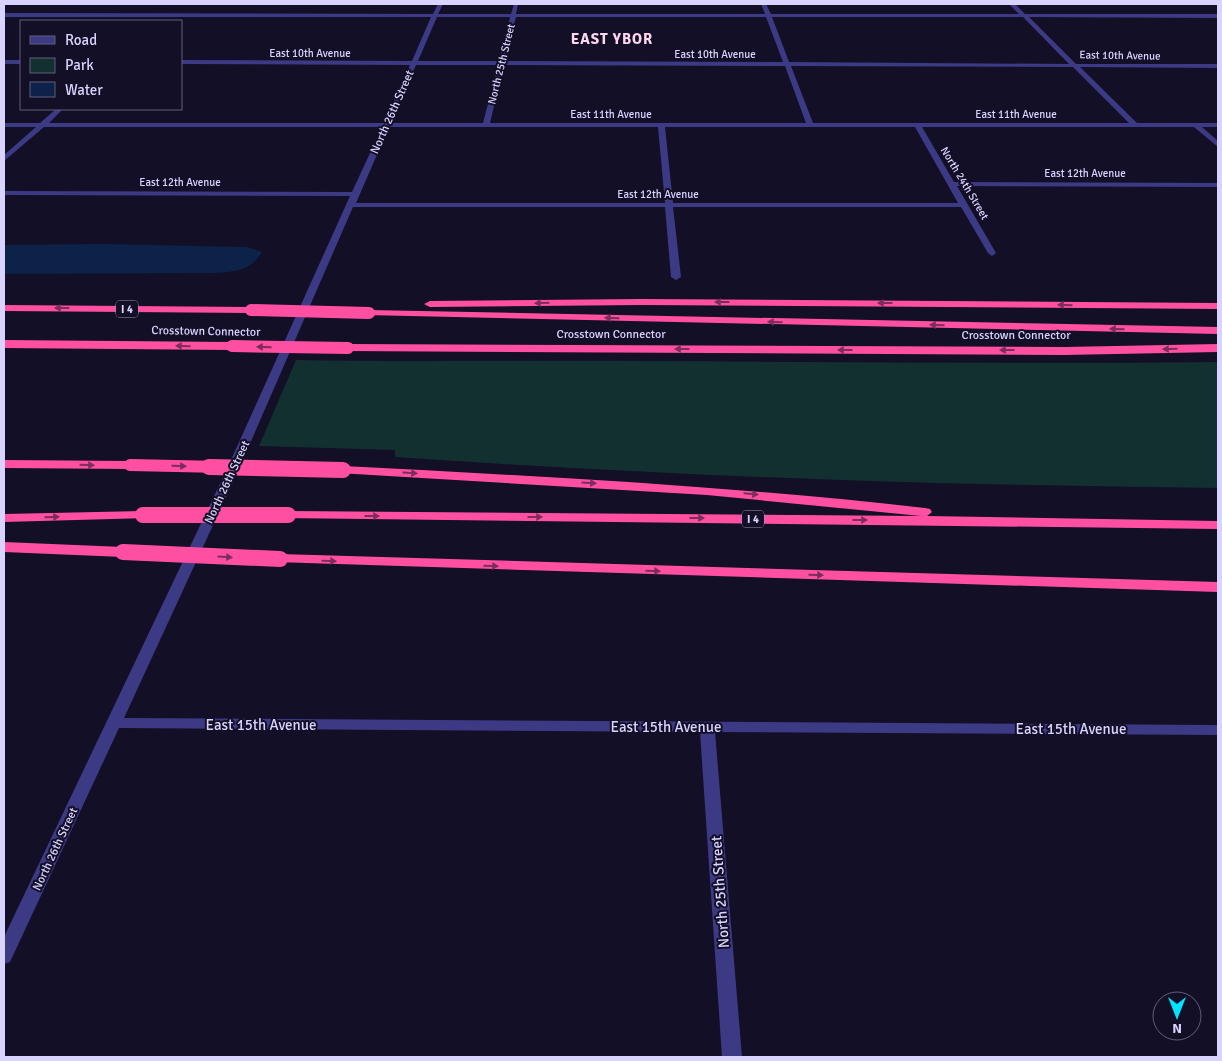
<svg xmlns="http://www.w3.org/2000/svg" width="1222" height="1061" viewBox="0 0 1222 1061" font-family="Signika,sans-serif">
<style>
.green{fill:#12302f}
.water{fill:#0c2248}
.lines{fill:none;stroke-linecap:round;stroke-linejoin:round}
.minor{fill:#3d3a85;fill-rule:evenodd}
.highway{fill:#ff4fa3;fill-rule:evenodd}
.highway-bridge-far1{stroke:#ff4fa3;stroke-width:12}
.highway-bridge{stroke:#ff4fa3;stroke-width:16}
.oneway{fill:#7d2c5e}
.labels{text-anchor:middle;stroke-width:4;stroke-linejoin:round;paint-order:stroke}
.far-street-label{font-size:11px;fill:#d9d4ff;stroke:#130f26}
.shield{fill:#130f26;stroke:#9e99be;stroke-width:1}
.shield-label{font-size:11px;font-weight:bold;fill:#d9d4ff}
.street-label{font-size:12px;fill:#d9d4ff;stroke:#130f26}
.far-district-label{font-size:15px;font-weight:bold;letter-spacing:1px;fill:#ffd6f0;stroke:#130f26}
.near-street-label{font-size:15px;fill:#d9d4ff;stroke:#130f26}
</style>
<rect width="100%" height="100%" fill="#130f26"/>
<path class="green" d="M296,360C414,362 531,360 648,361C838,362 1028,364 1218,362V488C1102,486 986,485 870,481C712,476 553,468 395,457V450L259,446Z"/>
<path class="water" d="M103,244L247,247L262,252C251,271 236,271 216,273L4,274V245Z"/>
<g class="lines">
<path class="minor" d="M438,4H443L438,14H511L514,4H518L516,14H765L761,4H766L771,14H1019L1009,4H1015L1025,14H1218V18L1029,17L1076,64H1218V68L1080,67L1137,123H1218V127H1202L1218,141V147L1194,127H922L954,182L1218,183V187L957,186L996,253L992,256L988,253L961,207H673L681,277L676,280L671,277L665,207H353L238,471L124,718L1218,725V735L715,732L742,1057H722L700,732L119,728L10,962L4,964V937L226,471L350,196L4,195V191L352,192L382,127H44L4,161V155L36,127H4V123H40L56,109H63L49,123H384L410,65L181,64V60L412,61L431,17H4V13L433,14ZM437,17H510L499,61H418ZM516,17H766L783,62L505,61ZM772,17H1023L1069,64L789,62ZM416,65H498L483,123H391ZM504,65L785,66L806,123H490ZM791,66L1073,67L1129,123H813ZM389,127H658L665,203H356ZM665,127H915L958,203H673Z
M4,60H21V64H4Z"/>
<path class="highway" d="M641,299L1218,303V309L641,305L430,307L424,304L430,301Z
M4,305L251,307L257,310L251,313L4,311Z
M369,310L1218,327V334L365,315L363,313L365,311Z
M4,340L232,342L238,346L232,350L4,348Z
M348,344L1064,347L1218,344V352L1064,355L344,351L342,348L344,345Z
M4,460L130,461L137,465L130,469L4,468Z
M343,466C537,476 732,486 925,508L930,509L932,512L927,516L1218,521V529L283,518L281,515L283,512L288,511L921,516L707,495L338,473L336,470L338,467Z
M143,511L148,512L150,515L148,518L4,522V514Z
M4,542L123,547L128,549L131,552L128,555L123,557L4,552Z
M280,554L1218,582V592L275,562L272,559L275,556Z"/>
<path class="highway-bridge-far1" d="M251,310L369,313
M232,346L348,348
M130,465L263,468"/>
<path class="highway-bridge" d="M209,467L343,470
M143,515H288
M123,552L280,559"/>
</g>
<defs><path id="oneway-solid" d="M-6-.8H1V-3.2L6.5 0L1 3.2V.8H-6Z" transform="scale(1.25)"/></defs>
<g class="oneway">
<use href="#oneway-solid" transform="translate(722 302) rotate(-180)"/>
<use href="#oneway-solid" transform="translate(542 303) rotate(179)"/>
<use href="#oneway-solid" transform="translate(885 303) rotate(-180)"/>
<use href="#oneway-solid" transform="translate(1065 305) rotate(-179)"/>
<use href="#oneway-solid" transform="translate(62 308) rotate(-180)"/>
<use href="#oneway-solid" transform="translate(612 318) rotate(-179)"/>
<use href="#oneway-solid" transform="translate(775 322) rotate(-179)"/>
<use href="#oneway-solid" transform="translate(937 325) rotate(-179)"/>
<use href="#oneway-solid" transform="translate(1117 329) rotate(-179)"/>
<use href="#oneway-solid" transform="translate(183 346) rotate(-179)"/>
<use href="#oneway-solid" transform="translate(264 347) rotate(-179)"/>
<use href="#oneway-solid" transform="translate(682 349) rotate(-180)"/>
<use href="#oneway-solid" transform="translate(1170 349) rotate(179)"/>
<use href="#oneway-solid" transform="translate(845 350) rotate(-180)"/>
<use href="#oneway-solid" transform="translate(1007 350) rotate(-180)"/>
<use href="#oneway-solid" transform="translate(87 465) rotate(1)"/>
<use href="#oneway-solid" transform="translate(179 466) rotate(1)"/>
<use href="#oneway-solid" transform="translate(410 473) rotate(3)"/>
<use href="#oneway-solid" transform="translate(589 483) rotate(3)"/>
<use href="#oneway-solid" transform="translate(751 494) rotate(5)"/>
<use href="#oneway-solid" transform="translate(372 516)"/>
<use href="#oneway-solid" transform="translate(52 517) rotate(-1)"/>
<use href="#oneway-solid" transform="translate(535 517)"/>
<use href="#oneway-solid" transform="translate(697 518)"/>
<use href="#oneway-solid" transform="translate(860 520)"/>
<use href="#oneway-solid" transform="translate(225 557) rotate(3)"/>
<use href="#oneway-solid" transform="translate(329 561) rotate(2)"/>
<use href="#oneway-solid" transform="translate(491 566) rotate(2)"/>
<use href="#oneway-solid" transform="translate(653 571) rotate(2)"/>
<use href="#oneway-solid" transform="translate(816 575) rotate(2)"/>
</g>
<g class="labels">
<g class="far-street-label">
<text x="310" y="57">East 10th Avenue</text>
<text x="715" y="58">East 10th Avenue</text>
<text transform="translate(1120 55) rotate(1)" y="4">East 10th Avenue</text>
<text transform="translate(501 64) rotate(-76)" y="4">North 25th Street</text>
<text x="611" y="118">East 11th Avenue</text>
<text x="1016" y="118">East 11th Avenue</text>
<text x="1085" y="177">East 12th Avenue</text>
<text x="180" y="186">East 12th Avenue</text>
<text transform="translate(965 183) rotate(59)" y="4">North 24th Street</text>
<text x="658" y="198">East 12th Avenue</text>
</g>
<g class="shield">
<rect x="116" y="300.5" width="22" height="17" rx="4"/>
<rect x="742" y="510.5" width="22" height="17" rx="4"/>
</g>
<g class="shield-label">
<text x="127" y="313">I 4</text>
<text x="753" y="523">I 4</text>
</g>
<g class="street-label">
<text transform="translate(392 112) rotate(-66)" y="4">North 26th Street</text>
<text transform="translate(206 331) rotate(1)" y="4">Crosstown Connector</text>
<text x="611" y="338">Crosstown Connector</text>
<text x="1016" y="339">Crosstown Connector</text>
<text transform="translate(227 482) rotate(-65)" y="4">North 26th Street</text>
<text transform="translate(55 849) rotate(-65)" y="4">North 26th Street</text>
</g>
<g class="far-district-label">
<text x="612" y="44">EAST YBOR</text>
</g>
<g class="near-street-label">
<text x="261" y="730">East 15th Avenue</text>
<text x="666" y="732">East 15th Avenue</text>
<text x="1071" y="734">East 15th Avenue</text>
<text transform="translate(720 892) rotate(-94)" y="5">North 25th Street</text>
</g>
</g>
<rect width="1222" height="1061" fill="none" stroke="#d9d4ff" stroke-width="10"/>
<rect x="20" y="20" width="162" height="90" fill="#130f26" stroke="#625e7d"/>
<rect x="30" y="36" width="25" height="8" fill="#3d3a85" stroke="#625e7d"/>
<text x="65" y="45" font-size="15" fill="#d9d4ff">Road</text>
<rect x="30" y="58" width="25" height="15" fill="#12302f" stroke="#625e7d"/>
<text x="65" y="70" font-size="15" fill="#d9d4ff">Park</text>
<rect x="30" y="82" width="25" height="15" fill="#0c2248" stroke="#625e7d"/>
<text x="65" y="95" font-size="15" fill="#d9d4ff">Water</text>
<g transform="translate(1177 1016) rotate(180)"><circle r="24" fill="#130f26" stroke="#625e7d"/>
<path d="M0-4L9 19L0 12L-9 19Z" fill="#00e5ff"/>
<text y="-8" font-size="14" font-weight="bold" text-anchor="middle" fill="#d9d4ff">N</text>
</g>
</svg>
